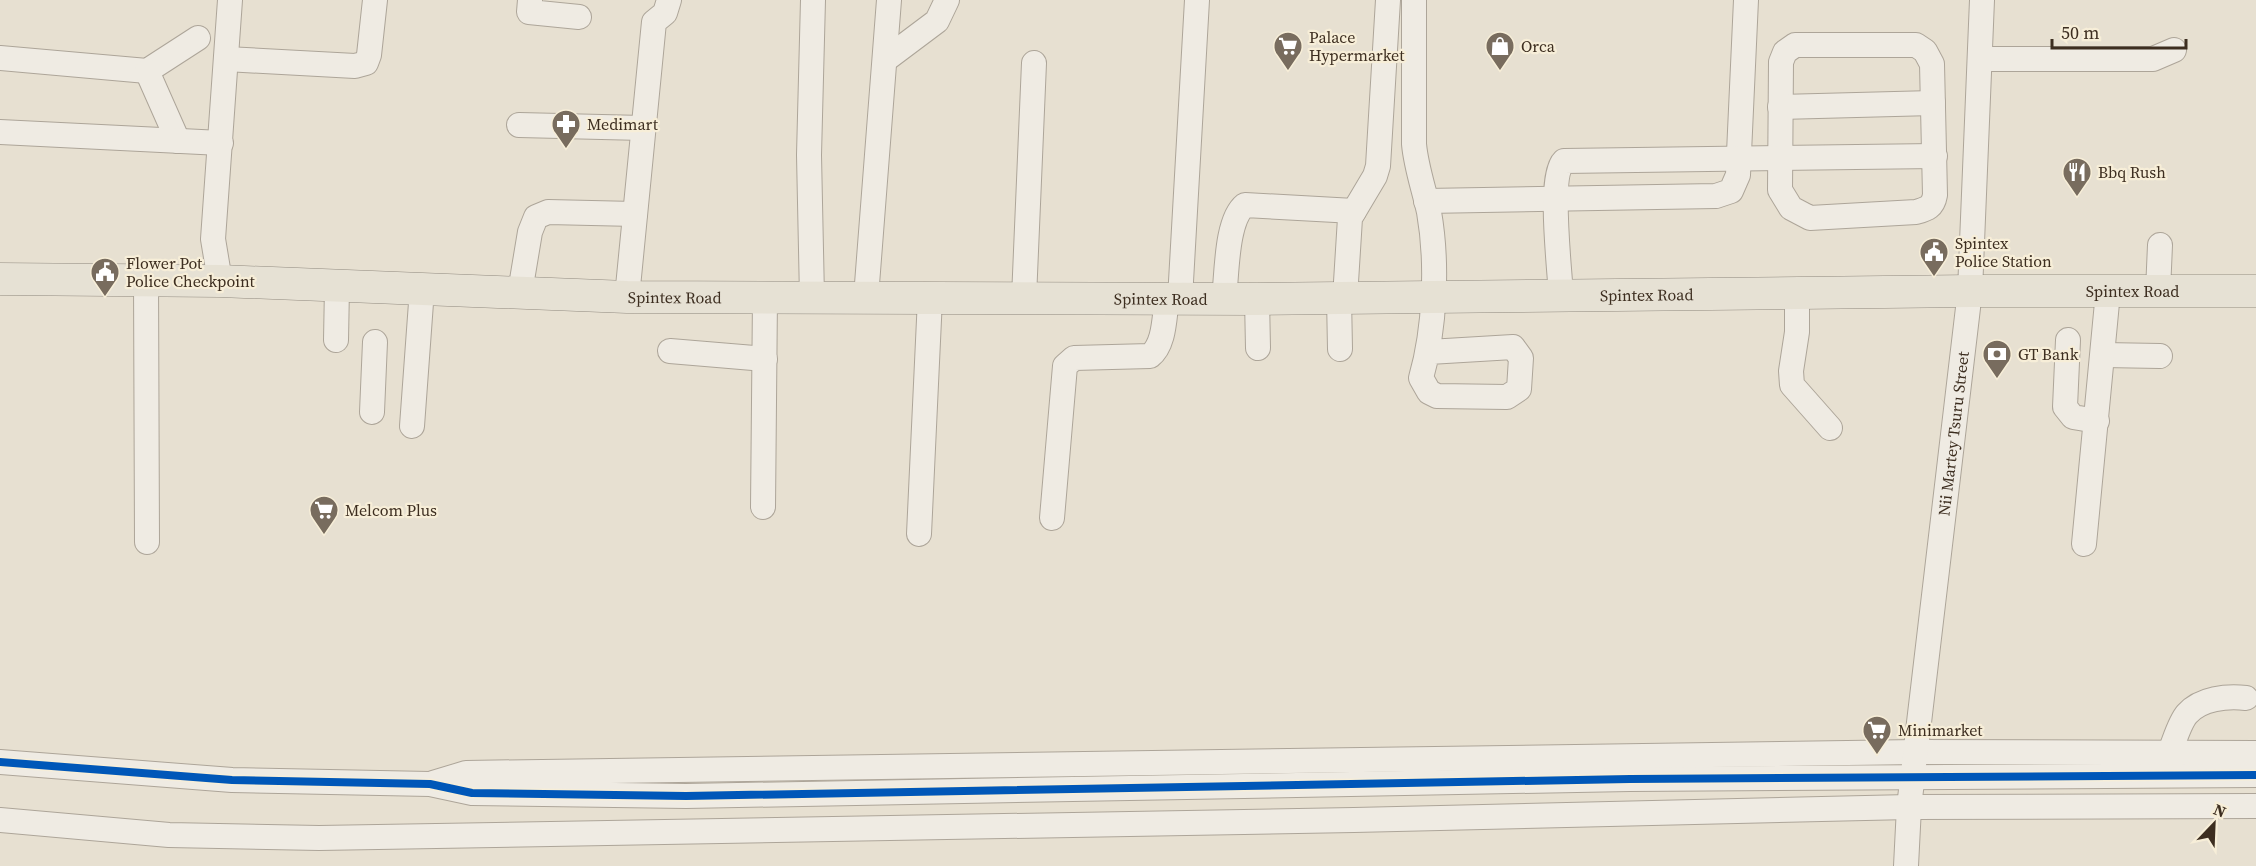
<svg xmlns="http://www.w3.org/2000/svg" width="2256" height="866" viewBox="0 0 2256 866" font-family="'Source Serif 4',serif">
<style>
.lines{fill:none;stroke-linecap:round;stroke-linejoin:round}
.minor-casing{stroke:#ada599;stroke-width:26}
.major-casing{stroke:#928b80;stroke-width:33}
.minor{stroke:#efebe3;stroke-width:24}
.major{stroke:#e6e1d4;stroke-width:32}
.cycleway-casing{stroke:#f7eed8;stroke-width:11}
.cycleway{stroke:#0057b8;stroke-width:8}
.labels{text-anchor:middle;stroke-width:4.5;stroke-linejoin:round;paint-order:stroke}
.poi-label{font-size:16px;fill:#3d2e20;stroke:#f7eed8;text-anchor:start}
.street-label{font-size:16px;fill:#3d2e20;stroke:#f7eed8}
</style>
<rect width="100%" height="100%" fill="#e7e0d1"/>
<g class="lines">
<g class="minor-casing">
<g id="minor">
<path d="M530,0L529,12L579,17"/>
<path d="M1414,0V144C1416,167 1424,189 1429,212C1438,263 1435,329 1421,378L1429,392L1437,396L1507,397L1519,389L1521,358L1513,347L1429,352"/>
<path d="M1795,45H1916L1925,51L1932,64L1935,195C1933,207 1927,209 1916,212L1810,218L1791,208L1780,190L1781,62L1785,52Z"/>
<path d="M0,58L147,71L198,38"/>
<path d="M226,59L355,66L366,63L369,55L375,0"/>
<path d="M1980,59H2153L2174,50"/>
<path d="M885,60L937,21L947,0"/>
<path d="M147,71L178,141"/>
<path d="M1780,107L1933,103"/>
<path d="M519,125L643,128"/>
<path d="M0,132L221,143"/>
<path d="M1426,201L1716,196L1731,191L1738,175L1746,0"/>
<path d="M146,280L147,542"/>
<path d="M220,281L213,239L230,0"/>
<path d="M2158,291L2160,245"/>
<path d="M520,292L530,232L536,217L548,212L635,214"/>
<path d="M1797,294V332L1791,371L1792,385L1830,428"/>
<path d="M1561,296C1560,271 1548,176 1564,161L1935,156"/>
<path d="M627,297L654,22L665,13L669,0"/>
<path d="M812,297L809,155L813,0"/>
<path d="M866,297L889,0"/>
<path d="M1024,298L1034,63"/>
<path d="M1339,298L1340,349"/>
<path d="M1345,298L1350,218L1375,176L1378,166L1388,0"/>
<path d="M1180,299L1197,0"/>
<path d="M1224,299C1227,274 1226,220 1245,205L1354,211"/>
<path d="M1257,299L1258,348"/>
<path d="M336,340L337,287"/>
<path d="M2068,340L2065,407L2073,417L2097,421"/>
<path d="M670,351L765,359"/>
<path d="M2104,355L2160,356"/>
<path d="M372,412L375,342"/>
<path d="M412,426L422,289"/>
<path d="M763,507L765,297"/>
<path d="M1052,518L1065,366L1074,358L1150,356C1165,344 1164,317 1167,299"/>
<path d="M919,534L930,298"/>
<path d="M2084,544L2108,292"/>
<path d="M2169,754C2174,743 2179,723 2187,714C2201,698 2227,696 2246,698"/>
<path d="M0,762L232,780L430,784L472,793L686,796L1630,779L2256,775"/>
<path d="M433,783L466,773L1916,752L2256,753"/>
<path d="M0,820L169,835L319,838L1354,820L1909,807L2256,806"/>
<path id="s1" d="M1906,866L1909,807L1970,291L1982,0"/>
</g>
</g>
<g class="major-casing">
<g id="major">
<path id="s2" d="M0,279L220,281L627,297L1257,299L1970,291H2256"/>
</g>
</g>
<use href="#minor" class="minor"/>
<use href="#major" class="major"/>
<g class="cycleway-casing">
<path id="cycleway" d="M0,762L232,780L430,784L472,793L686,796L1630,779L2256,775"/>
</g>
<use href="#cycleway" class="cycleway"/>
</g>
<defs>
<g id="supermarket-pin" transform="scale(1.5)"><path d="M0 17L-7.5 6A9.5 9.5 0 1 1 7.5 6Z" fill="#786c5e" stroke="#f7eed8"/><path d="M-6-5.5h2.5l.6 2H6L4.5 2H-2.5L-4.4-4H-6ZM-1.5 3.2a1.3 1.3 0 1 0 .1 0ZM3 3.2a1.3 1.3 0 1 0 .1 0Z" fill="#fff"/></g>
<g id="shop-pin" transform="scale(1.5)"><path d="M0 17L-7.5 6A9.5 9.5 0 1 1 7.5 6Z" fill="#786c5e" stroke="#f7eed8"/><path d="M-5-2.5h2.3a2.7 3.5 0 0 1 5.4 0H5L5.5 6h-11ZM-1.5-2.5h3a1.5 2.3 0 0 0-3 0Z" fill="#fff"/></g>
<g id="pharmacy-pin" transform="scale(1.5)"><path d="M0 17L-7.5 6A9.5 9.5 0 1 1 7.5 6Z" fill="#786c5e" stroke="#f7eed8"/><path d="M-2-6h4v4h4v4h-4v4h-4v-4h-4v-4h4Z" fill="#fff"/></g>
<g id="restaurant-pin" transform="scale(1.5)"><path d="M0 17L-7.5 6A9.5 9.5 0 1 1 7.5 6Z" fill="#786c5e" stroke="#f7eed8"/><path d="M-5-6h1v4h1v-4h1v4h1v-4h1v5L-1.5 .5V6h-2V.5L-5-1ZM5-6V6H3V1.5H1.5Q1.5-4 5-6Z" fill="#fff"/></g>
<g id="civic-pin" transform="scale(1.5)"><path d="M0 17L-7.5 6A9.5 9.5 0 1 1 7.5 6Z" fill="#786c5e" stroke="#f7eed8"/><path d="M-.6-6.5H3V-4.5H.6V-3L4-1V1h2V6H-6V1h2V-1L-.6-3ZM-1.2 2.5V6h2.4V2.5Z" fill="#fff"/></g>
<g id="bank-pin" transform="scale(1.5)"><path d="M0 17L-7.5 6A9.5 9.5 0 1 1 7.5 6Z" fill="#786c5e" stroke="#f7eed8"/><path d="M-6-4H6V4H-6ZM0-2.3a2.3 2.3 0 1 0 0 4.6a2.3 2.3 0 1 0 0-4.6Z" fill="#fff"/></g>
</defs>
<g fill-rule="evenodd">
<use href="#supermarket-pin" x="1288" y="46"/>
<use href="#shop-pin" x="1500" y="46"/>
<use href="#pharmacy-pin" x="566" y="124"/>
<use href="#restaurant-pin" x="2077" y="172"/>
<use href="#civic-pin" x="1934" y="252"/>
<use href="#civic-pin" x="105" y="272"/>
<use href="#bank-pin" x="1997" y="354"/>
<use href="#supermarket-pin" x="324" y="510"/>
<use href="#supermarket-pin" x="1877" y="730"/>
</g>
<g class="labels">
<g class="poi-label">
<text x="1309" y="43">Palace<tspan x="1309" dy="18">Hypermarket</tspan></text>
<text x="1521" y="52">Orca</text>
<text x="587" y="130">Medimart</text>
<text x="2098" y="178">Bbq Rush</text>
<text x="1955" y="249">Spintex<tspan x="1955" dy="18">Police Station</tspan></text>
<text x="126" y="269">Flower Pot<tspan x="126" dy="18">Police Checkpoint</tspan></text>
<text x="2018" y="360">GT Bank</text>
<text x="345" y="516">Melcom Plus</text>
<text x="1898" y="736">Minimarket</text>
</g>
<g class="street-label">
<text dy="6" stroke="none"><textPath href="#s2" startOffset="2133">Spintex Road</textPath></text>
<text dy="6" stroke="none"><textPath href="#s2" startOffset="1647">Spintex Road</textPath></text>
<text dy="6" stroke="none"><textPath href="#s2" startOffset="675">Spintex Road</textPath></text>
<text dy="6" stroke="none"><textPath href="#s2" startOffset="1161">Spintex Road</textPath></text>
<text dy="6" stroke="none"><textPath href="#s1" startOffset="435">Nii Martey Tsuru Street</textPath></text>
</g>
</g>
<g transform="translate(2214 824) rotate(23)" stroke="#f7eed8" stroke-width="4.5" paint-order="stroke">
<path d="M0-4.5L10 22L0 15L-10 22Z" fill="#3d2e20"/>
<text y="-9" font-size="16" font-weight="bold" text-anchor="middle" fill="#3d2e20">N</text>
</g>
<path d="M2052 39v9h134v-9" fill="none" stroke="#3d2e20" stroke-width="3"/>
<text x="2061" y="39" font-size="18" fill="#3d2e20" stroke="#f7eed8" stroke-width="4.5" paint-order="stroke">50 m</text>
</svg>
